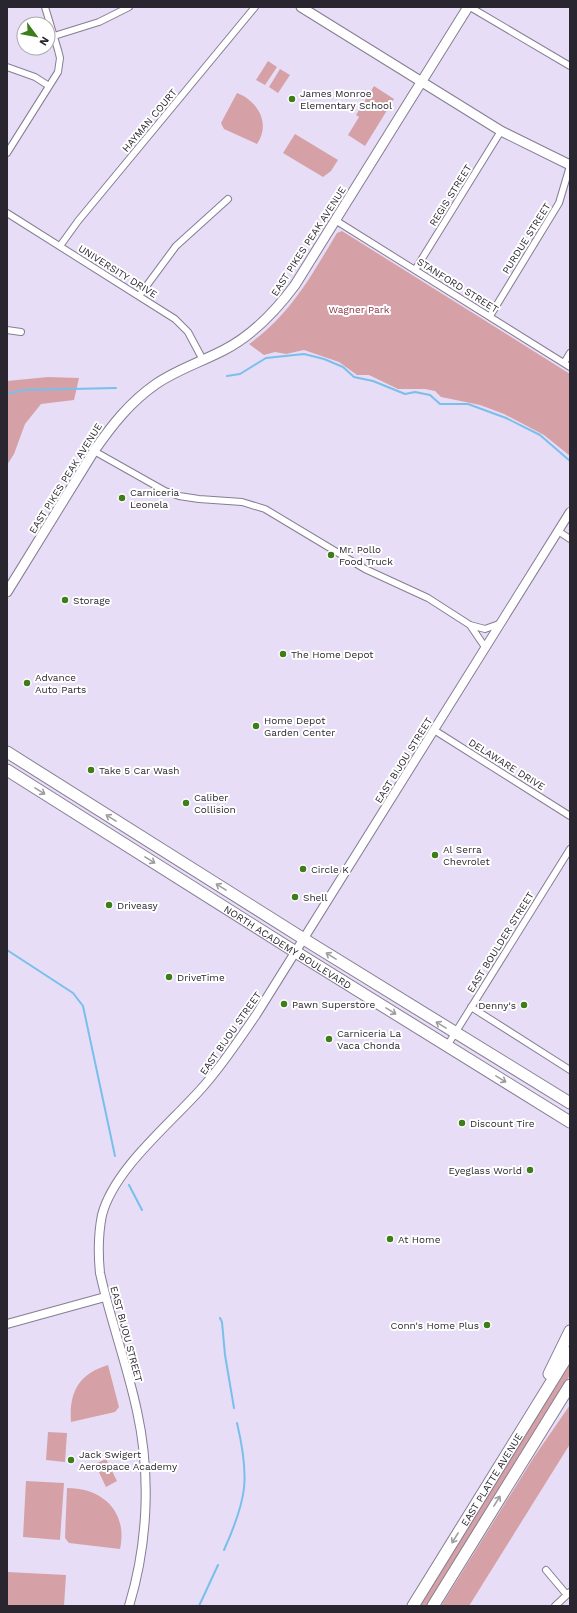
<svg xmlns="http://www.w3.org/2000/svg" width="577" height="1613" viewBox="0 0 577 1613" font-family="'Work Sans',sans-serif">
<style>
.green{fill:#d5a1a7}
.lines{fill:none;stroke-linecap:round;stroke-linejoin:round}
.stream{stroke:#79bfec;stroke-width:2}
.minor-casing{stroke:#867d93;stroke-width:8}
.tertiary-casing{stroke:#867d93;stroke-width:10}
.secondary-casing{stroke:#867d93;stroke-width:11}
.trunk-casing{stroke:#867d93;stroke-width:13}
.minor{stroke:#fff;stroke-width:6}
.tertiary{stroke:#fff;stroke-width:8}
.secondary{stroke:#fff;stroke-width:9}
.trunk{stroke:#fff;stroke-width:11}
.oneway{stroke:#9f9da1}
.poi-dot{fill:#3e7d1a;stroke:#fff;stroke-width:1.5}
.labels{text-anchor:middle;stroke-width:4;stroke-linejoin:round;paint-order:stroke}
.poi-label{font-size:10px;fill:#2a262f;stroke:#fff;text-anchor:start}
.street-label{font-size:10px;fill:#2a262f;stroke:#fff}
.park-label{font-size:10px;fill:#8d3144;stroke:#fff}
</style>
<rect width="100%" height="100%" fill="#e7ddf6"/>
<path class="green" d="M268,61L277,67L265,85L256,80Z
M280,69L290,75L278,93L269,87Z
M374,86L394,99L365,146L348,135L359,117L356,115Z
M237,93C258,101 271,124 257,144L224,129L221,123Z
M295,134L338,160L331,171L323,177L283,153Z
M342,231L570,374V456L544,435L504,414L480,405L441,397L435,391L425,389H398L369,375H357L339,362L304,350L286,354L275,352L264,355L249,344C291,314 311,276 337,233Z
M48,377L79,378L74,400L41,404L25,424L14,454L7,465V381Z
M570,1357V1375L427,1606H417Z
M108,1365L119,1407L115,1412L71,1422C69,1393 78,1374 108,1365Z
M570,1405V1444L469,1606H441L534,1457Z
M48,1432L67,1433L65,1462L46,1460Z
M106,1459L117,1481L106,1487L95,1464Z
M26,1481L64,1483L60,1540L23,1537Z
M67,1488C103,1488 128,1512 120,1549L69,1543L65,1538Z
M7,1572L66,1575L64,1606H7Z"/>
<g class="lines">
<path class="stream" d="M227,376L240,374L266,358L304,354L324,359L343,367L354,377L373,381L405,394L415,392L430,395L440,404H468L506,418L540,435L570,461
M7,394L23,390L116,388
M7,950L73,993L83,1006L115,1156
M129,1185L142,1210
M220,1318L222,1322L225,1355L234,1408
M224,1550C247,1499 250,1478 237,1423
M199,1606L218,1565"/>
<g class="minor-casing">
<path id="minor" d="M470,7L570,66
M54,36L99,22L129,7
M7,67L35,77L49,86
M7,153L58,72L60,58L58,50L45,7
M7,213L175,319L188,332L203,360
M335,220L570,367
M60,246L78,221L255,7
M415,270L501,131
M139,296L176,246L228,199
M490,316L559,203L570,166
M7,330L21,332
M564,363L570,353
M94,451L165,491L179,496L199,499L242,502L265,509L365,569L428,598L470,625L485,629L499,624
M558,531L570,539
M470,625L485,647
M434,730L570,816
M471,1007L570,1070
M447,1046L570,849
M546,1570L567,1595
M555,1606L570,1592"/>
</g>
<g class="tertiary-casing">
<path id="tertiary" d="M7,1324L105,1297
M129,1606C148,1544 151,1474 137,1411C127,1364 110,1319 100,1273C98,1253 98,1235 102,1215C114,1169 170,1124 201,1089C222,1066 238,1041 256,1015L570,512"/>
</g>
<g class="secondary-casing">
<path id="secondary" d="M301,7L501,131L570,165
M7,592L94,451C112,425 130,402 156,384C176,370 201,362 224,350C253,335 275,312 295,285L468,7"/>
</g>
<g class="trunk-casing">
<g id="trunk">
<path d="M7,752L315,946L570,1103"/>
<path id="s1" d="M7,770L286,946L570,1122"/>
<path d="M549,1374L570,1331"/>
<path id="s2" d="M413,1606L570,1352"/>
<path d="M433,1606L570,1385"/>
</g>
</g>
<use href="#minor" class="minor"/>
<use href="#tertiary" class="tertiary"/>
<use href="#secondary" class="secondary"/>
<use href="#trunk" class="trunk"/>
</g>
<defs><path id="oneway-shaft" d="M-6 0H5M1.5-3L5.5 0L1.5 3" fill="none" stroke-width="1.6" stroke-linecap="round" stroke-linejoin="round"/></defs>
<g class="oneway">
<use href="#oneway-shaft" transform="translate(40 791) rotate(32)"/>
<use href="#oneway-shaft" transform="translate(111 818) rotate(-148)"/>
<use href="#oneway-shaft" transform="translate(150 860) rotate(32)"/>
<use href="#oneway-shaft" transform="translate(221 887) rotate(-148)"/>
<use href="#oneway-shaft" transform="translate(331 956) rotate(-148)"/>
<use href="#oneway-shaft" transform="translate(391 1011) rotate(32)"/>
<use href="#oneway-shaft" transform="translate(441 1025) rotate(-149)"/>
<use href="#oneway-shaft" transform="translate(501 1079) rotate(31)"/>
<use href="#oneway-shaft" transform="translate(497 1501) rotate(-58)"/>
<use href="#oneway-shaft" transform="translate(455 1538) rotate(122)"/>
</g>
<g class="poi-dot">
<circle cx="292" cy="99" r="4"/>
<circle cx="122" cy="498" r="4"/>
<circle cx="331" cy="555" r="4"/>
<circle cx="65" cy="600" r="4"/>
<circle cx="283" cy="654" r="4"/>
<circle cx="27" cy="683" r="4"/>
<circle cx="256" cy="726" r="4"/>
<circle cx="91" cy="770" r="4"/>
<circle cx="186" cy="803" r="4"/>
<circle cx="435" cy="855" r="4"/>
<circle cx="303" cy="869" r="4"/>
<circle cx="295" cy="897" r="4"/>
<circle cx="109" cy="905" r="4"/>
<circle cx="169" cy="977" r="4"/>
<circle cx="284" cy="1004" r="4"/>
<circle cx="524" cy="1005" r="4"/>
<circle cx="329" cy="1039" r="4"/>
<circle cx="462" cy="1123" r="4"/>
<circle cx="530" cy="1170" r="4"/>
<circle cx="390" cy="1239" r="4"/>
<circle cx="487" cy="1325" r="4"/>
<circle cx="71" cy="1460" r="4"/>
</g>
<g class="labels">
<g class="poi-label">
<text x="300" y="97">James Monroe<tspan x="300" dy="12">Elementary School</tspan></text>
<text x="130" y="496">Carniceria<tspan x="130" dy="12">Leonela</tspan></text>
<text x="339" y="553">Mr. Pollo<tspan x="339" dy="12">Food Truck</tspan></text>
<text x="73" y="604">Storage</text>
<text x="291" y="658">The Home Depot</text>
<text x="35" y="681">Advance<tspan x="35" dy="12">Auto Parts</tspan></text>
<text x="264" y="724">Home Depot<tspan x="264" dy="12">Garden Center</tspan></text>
<text x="99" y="774">Take 5 Car Wash</text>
<text x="194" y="801">Caliber<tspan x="194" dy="12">Collision</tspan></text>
<text x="443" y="853">Al Serra<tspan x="443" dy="12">Chevrolet</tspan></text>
<text x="311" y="873">Circle K</text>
<text x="303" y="901">Shell</text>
<text x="117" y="909">Driveasy</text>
<text x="177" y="981">DriveTime</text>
<text x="292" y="1008">Pawn Superstore</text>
<text x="516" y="1009" text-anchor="end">Denny's</text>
<text x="337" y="1037">Carniceria La<tspan x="337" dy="12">Vaca Chonda</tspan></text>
<text x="470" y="1127">Discount Tire</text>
<text x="522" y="1174" text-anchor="end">Eyeglass World</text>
<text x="398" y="1243">At Home</text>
<text x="479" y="1329" text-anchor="end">Conn's Home Plus</text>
<text x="79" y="1458">Jack Swigert<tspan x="79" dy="12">Aerospace Academy</tspan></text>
</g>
<g class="street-label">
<text transform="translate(149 120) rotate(-50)" y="4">HAYMAN COURT</text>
<text transform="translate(450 195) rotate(-58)" y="4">REGIS STREET</text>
<text transform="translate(526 238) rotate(-58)" y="4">PURDUE STREET</text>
<text transform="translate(308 241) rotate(-57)" y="4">EAST PIKES PEAK AVENUE</text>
<text transform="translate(118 271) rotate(32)" y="4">UNIVERSITY DRIVE</text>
<text transform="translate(458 285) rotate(32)" y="4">STANFORD STREET</text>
<text transform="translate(65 478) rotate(-58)" y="4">EAST PIKES PEAK AVENUE</text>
<text transform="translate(403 760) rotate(-58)" y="4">EAST BIJOU STREET</text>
<text transform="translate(507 764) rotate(32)" y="4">DELAWARE DRIVE</text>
<text transform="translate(500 942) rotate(-58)" y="4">EAST BOULDER STREET</text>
<text dy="4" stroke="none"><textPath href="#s1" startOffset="332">NORTH ACADEMY BOULEVARD</textPath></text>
<text transform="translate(230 1033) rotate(-55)" y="4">EAST BIJOU STREET</text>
<text transform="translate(127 1334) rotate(75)" y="4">EAST BIJOU STREET</text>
<text dy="4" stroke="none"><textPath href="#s2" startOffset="149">EAST PLATTE AVENUE</textPath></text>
</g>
<g class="park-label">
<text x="359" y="313">Wagner Park</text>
</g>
</g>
<rect width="577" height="1613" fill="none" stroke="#2a262f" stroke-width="16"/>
<g transform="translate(36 36) rotate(122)"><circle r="19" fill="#ffffff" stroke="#aaa8ac"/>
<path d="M0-3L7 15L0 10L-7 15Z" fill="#3e7d1a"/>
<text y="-6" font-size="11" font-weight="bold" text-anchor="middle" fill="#2a262f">N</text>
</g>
</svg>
